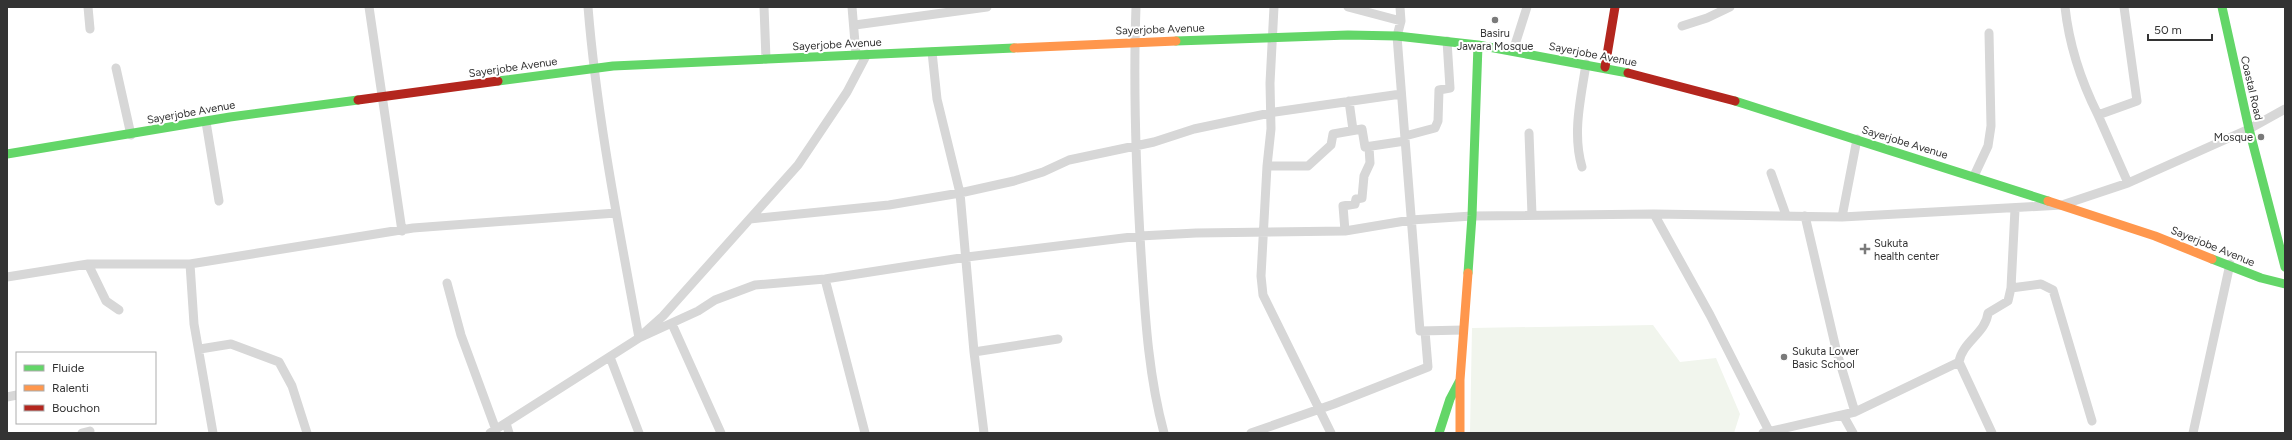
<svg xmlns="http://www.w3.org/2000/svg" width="2292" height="440" viewBox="0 0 2292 440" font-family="Figtree,sans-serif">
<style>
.green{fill:#f1f5ed}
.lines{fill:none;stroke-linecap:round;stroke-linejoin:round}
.street{stroke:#d7d7d7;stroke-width:9}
.fast{stroke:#63d668;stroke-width:9}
.slow{stroke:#ff974d;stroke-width:9}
.jam{stroke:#b3261e;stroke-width:9}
.poi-dot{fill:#7a7a7a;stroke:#fff;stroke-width:1.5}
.labels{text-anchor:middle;stroke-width:4;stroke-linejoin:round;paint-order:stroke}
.street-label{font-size:11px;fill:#333;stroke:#fff}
.poi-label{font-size:11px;fill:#333;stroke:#fff;text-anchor:start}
</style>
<rect width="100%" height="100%" fill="#fff"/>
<path class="green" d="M1653,325L1680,362L1716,358L1740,414L1734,433H1470L1472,328Z"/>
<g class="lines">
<path class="street" d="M88,7L90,29
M369,7L402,231
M588,7C597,118 619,228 639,338
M764,7L766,59
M852,7L856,55
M1136,7C1133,88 1136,171 1141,253C1145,314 1148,374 1164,433
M1274,7L1270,83L1271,129L1267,166L1261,276L1263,295L1331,433
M1348,7L1401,21
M1400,7L1401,21L1397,36L1420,331L1463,330
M2065,7C2069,44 2081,81 2098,115
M2124,7L2137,101L2098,115L2128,183
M855,25L987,7
M1682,26L1707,18L1730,7
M1513,51L1527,7
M932,52L937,99L960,193L974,352L984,433
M116,68L131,135
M1349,101L1353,130
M206,122L219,201
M1529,133L1532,215
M1405,136L1435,128L1438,121L1439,90L1450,88L1447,41
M1267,166H1308L1331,145L1333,134L1362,129L1365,147L1405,141
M1582,167C1572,133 1581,98 1586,64
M1771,173L1786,215
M1974,176L1988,146L1991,126L1989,33
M1654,214L1710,315L1770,433
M1805,216L1837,353L1855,412
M1842,217L1857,139
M750,219L889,205L960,193L1014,181L1043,172L1069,160L1154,142L1194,129L1275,112L1401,94
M1345,231L1343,206L1355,204L1356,199L1362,198L1364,176L1370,163L1369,147
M88,264L106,301L119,310
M190,264L194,324L213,433
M7,277L88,264H190L413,228L616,213
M825,279L865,433
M447,283L461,335L496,430
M2011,288L2041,284L2053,290L2092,421
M672,324L721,433
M644,333L663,316L798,165L847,92L867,54
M200,349L231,344L279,362L292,386L307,433
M974,352L1058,339
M610,357L639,433
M1959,362C1962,342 1986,333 1988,313L2008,301L2011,288L2015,209
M7,397L17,395
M1843,415L1853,433
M506,423L509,433
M82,433L90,431
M490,433L639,338L698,311L715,300L755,285L825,279L967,257L1140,236L1196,233L1345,231L1411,220L1472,216L1654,214L1842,217L2062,205L2128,183L2249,129L2285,109
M1251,433L1334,404L1428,367L1425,331
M1763,433L1855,412L1959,362L1992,433
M2193,433L2230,264"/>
<path class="fast" d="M2222,7L2249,129L2285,267
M1176,41L1348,35L1397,36L1478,45L1628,73
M498,81L613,66L1014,48
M1735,101L2048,201
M7,154L230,117L358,100
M2212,259L2261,278L2285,284
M1468,273L1472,216L1478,45
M1439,433L1450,399L1459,382"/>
<path class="slow" d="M1014,48L1176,41
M2048,201L2155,236L2212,259
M1460,433V380L1468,273"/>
<path class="jam" d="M1605,67L1615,7
M1628,73L1735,101
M358,100L498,81"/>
</g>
<g class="poi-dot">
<circle cx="1495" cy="20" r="4"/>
<circle cx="2261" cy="137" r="4"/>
<path d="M1863 243h4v4h4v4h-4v4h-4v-4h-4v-4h4z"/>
<circle cx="1784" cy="357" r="4"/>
</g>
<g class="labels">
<g class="street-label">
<text transform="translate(1160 29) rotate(-2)" y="4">Sayerjobe Avenue</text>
<text transform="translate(837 44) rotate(-3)" y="4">Sayerjobe Avenue</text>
<text transform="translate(1593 54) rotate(11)" y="4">Sayerjobe Avenue</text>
<text transform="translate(513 67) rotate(-8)" y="4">Sayerjobe Avenue</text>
<text transform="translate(2252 88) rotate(77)" y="4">Coastal Road</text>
<text transform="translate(191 112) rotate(-10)" y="4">Sayerjobe Avenue</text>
<text transform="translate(1905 142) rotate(17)" y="4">Sayerjobe Avenue</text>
<text transform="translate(2213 246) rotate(22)" y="4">Sayerjobe Avenue</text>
</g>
<g class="poi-label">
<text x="1495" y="37" text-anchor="middle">Basiru<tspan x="1495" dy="13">Jawara Mosque</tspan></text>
<text x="2253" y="141" text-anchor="end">Mosque</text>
<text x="1874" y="247">Sukuta<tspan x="1874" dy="13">health center</tspan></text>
<text x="1792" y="355">Sukuta Lower<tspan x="1792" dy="13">Basic School</tspan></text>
</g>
</g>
<rect width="2292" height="440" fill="none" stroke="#333333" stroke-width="16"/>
<rect x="16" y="352" width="140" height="72" fill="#ffffff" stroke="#adadad"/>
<rect x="24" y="365" width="20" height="6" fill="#63d668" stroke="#adadad"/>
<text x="52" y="372" font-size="12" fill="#333333">Fluide</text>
<rect x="24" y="385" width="20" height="6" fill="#ff974d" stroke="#adadad"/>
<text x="52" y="392" font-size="12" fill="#333333">Ralenti</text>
<rect x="24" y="405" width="20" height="6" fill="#b3261e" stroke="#adadad"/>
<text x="52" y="412" font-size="12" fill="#333333">Bouchon</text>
<path d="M2148 34v6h64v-6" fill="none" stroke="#333333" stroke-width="2"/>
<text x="2154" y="34" font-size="12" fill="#333333" stroke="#ffffff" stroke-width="3" paint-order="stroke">50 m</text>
</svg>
